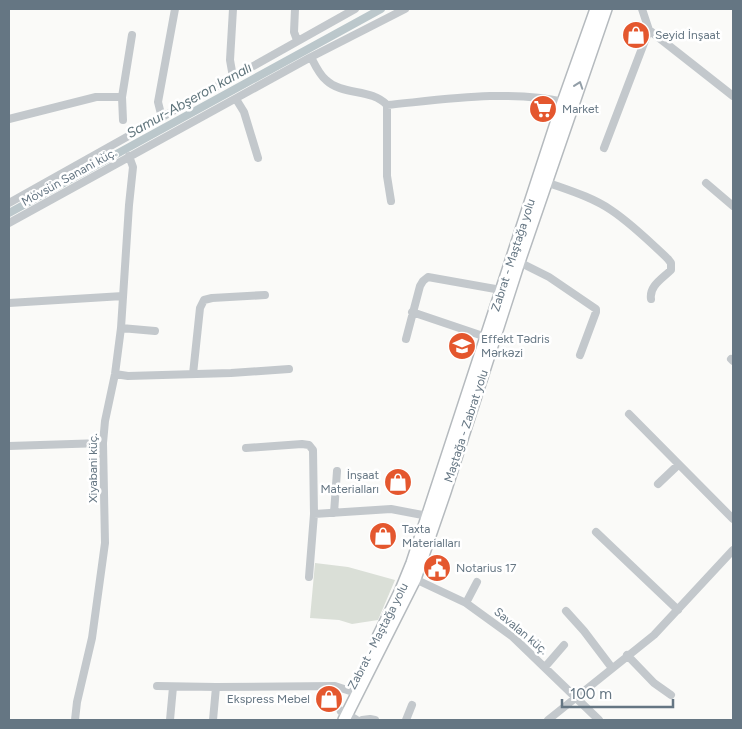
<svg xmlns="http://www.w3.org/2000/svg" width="742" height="729" viewBox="0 0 742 729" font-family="Figtree,sans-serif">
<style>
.green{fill:#dadfd7}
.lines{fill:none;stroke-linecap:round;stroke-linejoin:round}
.canal{stroke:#bbc7cb;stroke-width:8}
.primary-casing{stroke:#b5babe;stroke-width:14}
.minor{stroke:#c3c8cc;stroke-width:8}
.tertiary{stroke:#c3c8cc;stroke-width:9}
.primary{stroke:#fff;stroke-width:11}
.oneway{stroke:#939fa8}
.labels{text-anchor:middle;stroke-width:5;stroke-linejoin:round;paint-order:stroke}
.poi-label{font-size:12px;fill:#657683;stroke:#fff;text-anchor:start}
.street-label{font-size:12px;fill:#657683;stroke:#fff}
.water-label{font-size:14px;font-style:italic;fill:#60757c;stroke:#fff}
</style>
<rect width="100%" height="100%" fill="#fafaf8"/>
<path class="green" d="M315,563L348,567L395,580L378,620L352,624L339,620L310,618Z"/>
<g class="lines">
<path class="canal" d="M9,213L381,9"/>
<g class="primary-casing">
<path id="primary" d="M377,639L401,590L412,563L563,102L596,9
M344,720L415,579L445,492L519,262L606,9"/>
</g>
<path class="minor" d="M295,9L294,32L297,40
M642,9L649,30L733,96
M311,57C315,65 319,74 326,80C343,96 371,88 387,105
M233,77L230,60L233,9
M236,99L244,112L258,158
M162,118L158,102L175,9
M9,119L96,97H122
M123,120L122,97L132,35
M604,148L649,30
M546,182C568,190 592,197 611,210C632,224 650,242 668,259L671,263V270C662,279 649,286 651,299
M706,183L733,206
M391,201L387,176V105C440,100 512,89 563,102
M9,203L355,9
M9,223L311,57L405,9
M519,262L549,277L596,309V312L580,355
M9,303L123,296
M412,312L486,337
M121,328L155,331
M406,339L420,286L423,281L428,277L501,290
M731,359L733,361
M115,374L128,376L231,373L289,369
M193,374L200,308L204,300L212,298L265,295
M629,414L733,519
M9,446L103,443
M246,448L302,444L309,445L313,450L314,514L309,577
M658,484L678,465
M334,513L337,471
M314,514L391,509L428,516
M596,532L678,610
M415,579L466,603L513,637L599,720
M466,603L477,582
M566,611L584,631L612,668
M627,655L654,683L671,695
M545,667L564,645
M157,686L216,687L335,686L350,691
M75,720L77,702L92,638L105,543L103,443L105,421L115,374L121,328L129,205L133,167L129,156
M170,720L173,687
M213,720L216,687
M362,720L370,719L375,720
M406,720L412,705
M548,720L654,635L733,550"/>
<path class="tertiary" d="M341,711L356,720"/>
<use href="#primary" class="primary"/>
</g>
<defs><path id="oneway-chevron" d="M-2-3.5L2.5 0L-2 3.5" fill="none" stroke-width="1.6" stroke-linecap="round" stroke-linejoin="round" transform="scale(1.25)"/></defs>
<use class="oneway" href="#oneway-chevron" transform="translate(579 85) rotate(-71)"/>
<defs>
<g id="shop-disc" transform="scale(1.4375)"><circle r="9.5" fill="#e4572e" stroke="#fff"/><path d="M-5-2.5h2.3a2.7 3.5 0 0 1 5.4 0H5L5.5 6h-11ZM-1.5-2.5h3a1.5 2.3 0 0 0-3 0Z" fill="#fff"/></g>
<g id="supermarket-disc" transform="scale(1.4375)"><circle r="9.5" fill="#e4572e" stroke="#fff"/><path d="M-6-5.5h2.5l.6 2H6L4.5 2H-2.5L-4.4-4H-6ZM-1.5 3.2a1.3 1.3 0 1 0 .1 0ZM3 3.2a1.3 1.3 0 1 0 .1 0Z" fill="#fff"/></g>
<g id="university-disc" transform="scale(1.4375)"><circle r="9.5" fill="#e4572e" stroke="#fff"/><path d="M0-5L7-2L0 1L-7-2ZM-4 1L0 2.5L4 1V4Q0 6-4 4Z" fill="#fff"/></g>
<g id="civic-disc" transform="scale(1.4375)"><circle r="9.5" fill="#e4572e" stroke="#fff"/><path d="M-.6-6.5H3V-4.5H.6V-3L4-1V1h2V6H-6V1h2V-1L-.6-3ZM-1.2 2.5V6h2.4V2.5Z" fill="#fff"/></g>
</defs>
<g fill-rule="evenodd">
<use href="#shop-disc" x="636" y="35"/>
<use href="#supermarket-disc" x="543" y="109"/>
<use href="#university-disc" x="462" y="346"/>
<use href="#shop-disc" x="398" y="482"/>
<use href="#shop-disc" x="383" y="536"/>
<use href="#civic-disc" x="437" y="568"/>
<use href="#shop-disc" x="329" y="699"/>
</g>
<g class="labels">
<g class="poi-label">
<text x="655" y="39">Seyid İnşaat</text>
<text x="562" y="113">Market</text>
<text x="481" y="343">Effekt Tədris<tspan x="481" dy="14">Mərkəzi</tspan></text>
<text x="379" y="479" text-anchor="end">İnşaat<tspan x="379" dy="14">Materialları</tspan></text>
<text x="402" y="533">Taxta<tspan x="402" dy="14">Materialları</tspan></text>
<text x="456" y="572">Notarius 17</text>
<text x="310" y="703" text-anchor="end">Ekspress Mebel</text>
</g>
<g class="street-label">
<text transform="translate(69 177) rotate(-29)" y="4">Mövsün Sənani küç.</text>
<text transform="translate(513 255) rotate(-72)" y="4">Zabrat - Maştağa yolu</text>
<text transform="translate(466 426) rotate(-72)" y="4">Maştağa - Zabrat yolu</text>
<text transform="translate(93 468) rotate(-90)" y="4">Xiyabani küç.</text>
<text transform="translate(521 631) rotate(40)" y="4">Savalan küç.</text>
<text transform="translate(378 636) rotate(-63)" y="4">Zabrat - Maştağa yolu</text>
</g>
<g class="water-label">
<text transform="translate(189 100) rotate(-29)" y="5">Samur-Abşeron kanalı</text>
</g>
</g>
<rect width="742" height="729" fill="none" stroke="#657683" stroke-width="20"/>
<path d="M562 699v8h111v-8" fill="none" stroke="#657683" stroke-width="2.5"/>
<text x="570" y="699" font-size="15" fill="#657683" stroke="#ffffff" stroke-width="4" paint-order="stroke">100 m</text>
</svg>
